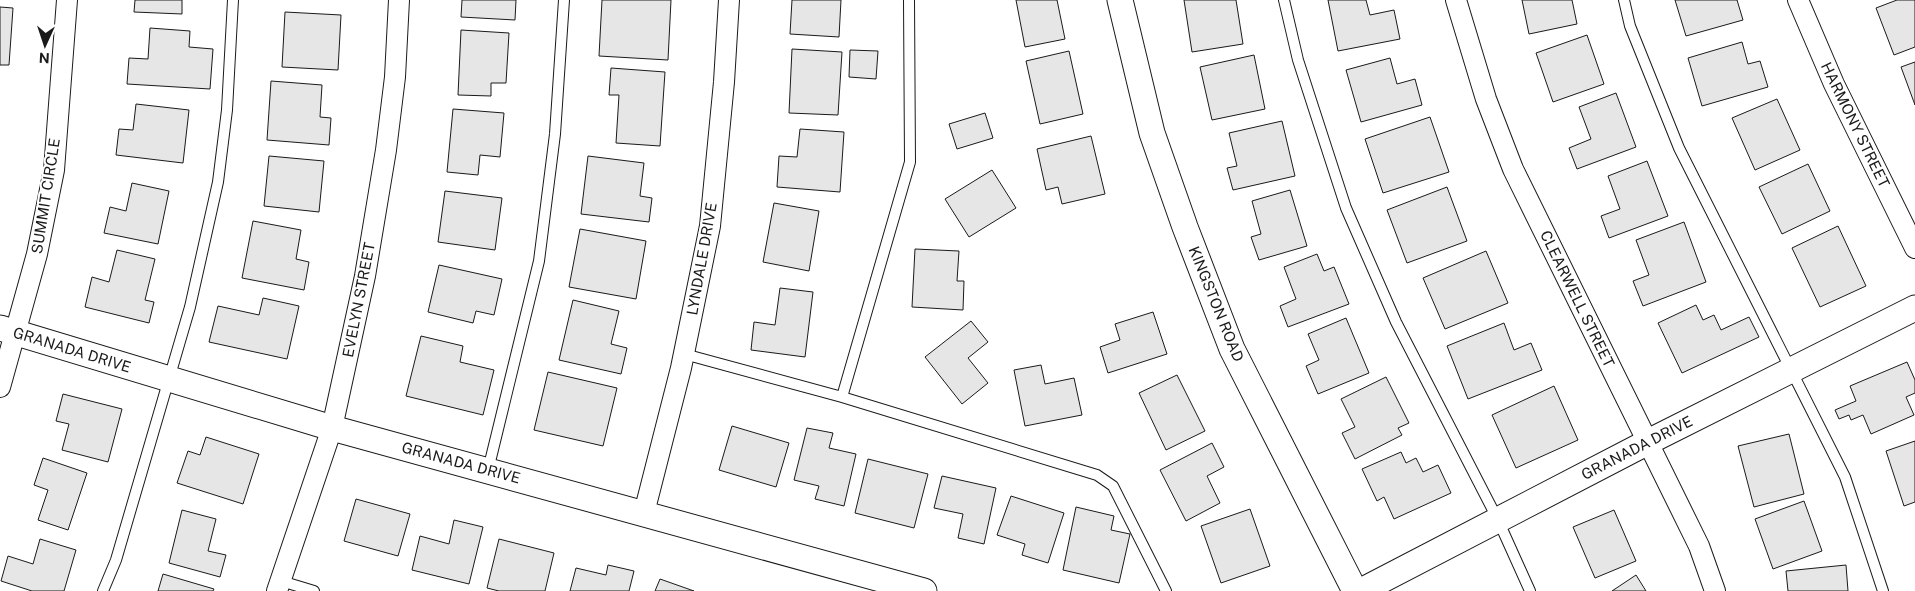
<svg xmlns="http://www.w3.org/2000/svg" width="1915" height="591" viewBox="0 0 1915 591" font-family="'Public Sans',sans-serif">
<style>
.building{fill:#e6e6e6;stroke:#1a1a1a}
.lines{fill:none;stroke-linecap:round;stroke-linejoin:round}
.service-casing{stroke:#1a1a1a;stroke-width:12}
.minor-casing{stroke:#1a1a1a;stroke-width:22}
.tertiary-casing{stroke:#1a1a1a;stroke-width:27}
.service{stroke:#fff;stroke-width:10}
.minor{stroke:#fff;stroke-width:20}
.tertiary{stroke:#fff;stroke-width:25}
.labels{text-anchor:middle;stroke-width:4;stroke-linejoin:round;paint-order:stroke}
.street-label{font-size:15px;fill:#1a1a1a;stroke:#fff}
</style>
<rect width="100%" height="100%" fill="#fff"/>
<path class="building" d="M135,0H182V14L134,12Z
M462,0H516L515,20L461,17Z
M602,0H671L668,60L599,56Z
M792,0H841L839,37L790,34Z
M1016,0H1057L1065,39L1025,47Z
M1184,0H1236L1243,44L1192,52Z
M1328,0H1366L1370,15L1394,10L1400,39L1338,51Z
M1522,0H1572L1577,24L1529,34Z
M1675,0H1737L1743,20L1686,36Z
M1897,0H1915V47L1894,55L1876,8Z
M0,7L13,8L9,65H0Z
M285,12L341,15L338,70L282,67Z
M150,28L190,31L189,47L213,49L210,89L127,84L129,58L148,59Z
M461,30L509,33L506,83H491V96L458,95Z
M1587,35L1604,84L1553,102L1536,53Z
M1742,42L1748,64L1760,61L1768,87L1702,106L1688,58Z
M792,49L842,52L838,115L789,113Z
M850,50L878,51L876,79L849,77Z
M1069,51L1083,114L1040,124L1026,61Z
M1254,55L1265,109L1212,120L1200,67Z
M1390,58L1397,84L1415,79L1422,105L1361,122L1346,70Z
M1915,62V105L1901,67Z
M611,68L665,72L660,146L616,143L619,95H609Z
M271,81L322,85L320,117L331,118L329,145L267,140Z
M1616,93L1636,147L1577,169L1569,148L1591,139L1579,107Z
M1777,99L1800,150L1755,170L1732,118Z
M136,104L189,110L183,163L116,155L119,129L133,130Z
M453,109L504,113L500,157L480,155L478,175L447,172Z
M985,113L993,138L957,149L949,124Z
M1430,117L1449,172L1383,193L1365,139Z
M1282,121L1295,176L1233,190L1227,168L1237,166L1229,133Z
M800,129L844,132L840,192L777,187L779,156L797,157Z
M1091,136L1105,194L1062,204L1058,187L1046,190L1037,149Z
M269,156L324,161L319,212L264,206Z
M588,156L644,163L640,196L652,198L649,222L581,214Z
M1647,161L1668,216L1609,238L1601,216L1620,209L1608,176Z
M1808,164L1830,211L1782,234L1759,187Z
M992,170L1016,208L969,237L945,199Z
M132,183L169,191L158,244L104,233L110,207L126,211Z
M1447,187L1467,241L1407,263L1387,210Z
M1290,190L1307,246L1259,260L1251,237L1261,234L1252,201Z
M445,191L502,198L495,250L438,242Z
M774,203L819,211L809,271L763,262Z
M253,221L301,230L296,259L309,262L304,290L242,278Z
M1684,222L1706,282L1643,306L1633,281L1649,275L1636,240Z
M1838,226L1866,286L1820,307L1792,248Z
M580,229L646,241L636,299L569,287Z
M915,249L959,251L957,281H964L963,310L912,307Z
M117,250L155,259L145,300L154,302L149,323L85,307L92,277L109,282Z
M1486,251L1508,303L1445,329L1423,278Z
M1317,254L1324,271L1334,267L1349,304L1288,327L1280,306L1296,299L1284,267Z
M439,265L502,279L494,315L476,311L473,323L428,312Z
M780,288L813,292L805,357L751,350L754,322L775,325Z
M263,298L299,306L287,359L209,342L218,306L259,315Z
M573,300L619,311L611,344L627,348L621,374L559,360Z
M1696,305L1703,320L1714,315L1721,330L1749,317L1759,337L1682,373L1658,323Z
M1153,312L1167,354L1108,373L1100,347L1120,340L1115,324Z
M1346,318L1369,373L1318,394L1306,366L1319,360L1308,334Z
M971,321L988,342L968,358L988,383L962,404L925,357Z
M1504,323L1514,350L1531,343L1542,370L1468,399L1447,346Z
M421,336L463,346L460,362L494,370L483,415L406,396Z
M1907,362L1915,380V393L1906,397L1914,415L1871,434L1863,415L1851,420L1849,415L1839,419L1835,410L1856,401L1850,386Z
M1041,365L1045,384L1074,378L1082,415L1025,426L1014,370Z
M548,372L617,388L603,446L534,430Z
M1177,375L1205,431L1166,450L1139,393Z
M1386,377L1409,423L1398,428L1402,435L1355,459L1342,433L1355,427L1341,399Z
M1554,386L1578,440L1516,468L1492,415Z
M63,394L122,409L108,462L62,450L69,424L56,421Z
M732,426L789,443L776,487L719,470Z
M807,428L833,433L829,448L856,454L844,506L815,499L819,486L794,480Z
M1789,434L1804,494L1754,507L1738,446Z
M206,437L259,454L243,504L177,483L188,451L200,455Z
M1915,441V502L1904,506L1886,451Z
M1212,443L1224,467L1207,476L1220,503L1186,521L1160,470Z
M1401,452L1406,463L1416,458L1423,472L1438,465L1451,493L1394,519L1384,497L1377,501L1362,469Z
M43,458L87,473L68,530L38,520L48,490L34,485Z
M868,459L928,474L914,528L855,513Z
M942,476L996,488L984,544L958,538L963,514L934,508Z
M1011,496L1064,513L1048,563L1022,555L1025,544L997,535Z
M356,499L410,514L398,556L344,541Z
M1804,501L1822,551L1773,569L1755,519Z
M1076,507L1114,516L1111,530L1130,534L1119,583L1063,570Z
M1250,509L1270,566L1221,583L1201,526Z
M182,510L216,519L208,551L226,555L220,577L169,563Z
M1614,510L1636,561L1595,578L1573,527Z
M454,520L483,527L469,584L412,570L420,536L449,544Z
M40,539L76,550L64,591H32L1,581L8,556L33,564Z
M499,539L554,553L545,591H499L487,588Z
M608,565L634,571L629,591H570L576,568L606,575Z
M1846,565L1848,591H1788L1786,571Z
M163,574L214,589L213,591H158Z
M1636,575L1646,591H1612Z
M660,579L694,591H655Z"/>
<g class="lines">
<g class="service-casing">
<path id="service" d="M1284,0L1298,60L1346,208L1396,322L1498,520L1530,591
M1624,0L1630,26L1679,148L1845,477L1883,591
M684,354L842,397L1097,475L1113,486L1166,591
M842,397L910,162L909,0
M488,470L539,261L555,134L564,0
M281,581L314,591
M103,591L116,560L190,307L218,182L227,110L233,0"/>
</g>
<g class="minor-casing">
<path id="minor" d="M1456,0L1486,99L1513,169L1699,546L1715,591
M1798,0L1834,84L1915,248
M0,387L37,254L54,170L67,0
M644,513L681,368L710,226L724,82L729,0
M277,591L332,428L365,276L386,150L395,77L399,0"/>
</g>
<g class="tertiary-casing">
<path id="tertiary" d="M1120,0L1152,133L1185,227L1232,349L1355,591
M0,328L332,428L924,591
M1361,591L1648,442L1915,308"/>
</g>
<use href="#service" class="service"/>
<use href="#minor" class="minor"/>
<use href="#tertiary" class="tertiary"/>
</g>
<g class="labels">
<g class="street-label">
<text transform="translate(1855 125) rotate(64)" y="5">HARMONY STREET</text>
<text transform="translate(46 196) rotate(-81)" y="5">SUMMIT CIRCLE</text>
<text transform="translate(702 259) rotate(-80)" y="5">LYNDALE DRIVE</text>
<text transform="translate(1577 299) rotate(64)" y="5">CLEARWELL STREET</text>
<text transform="translate(359 300) rotate(-79)" y="5">EVELYN STREET</text>
<text transform="translate(1216 304) rotate(68)" y="5">KINGSTON ROAD</text>
<text transform="translate(72 350) rotate(17)" y="5">GRANADA DRIVE</text>
<text transform="translate(1637 448) rotate(-27)" y="5">GRANADA DRIVE</text>
<text transform="translate(461 463) rotate(15)" y="5">GRANADA DRIVE</text>
</g>
</g>
<g transform="translate(45 45) rotate(183)" stroke="#ffffff" stroke-width="4" paint-order="stroke">
<path d="M0-4L9 19L0 12L-9 19Z" fill="#1a1a1a"/>
<text y="-8" font-size="14" font-weight="bold" text-anchor="middle" fill="#1a1a1a">N</text>
</g>
</svg>
